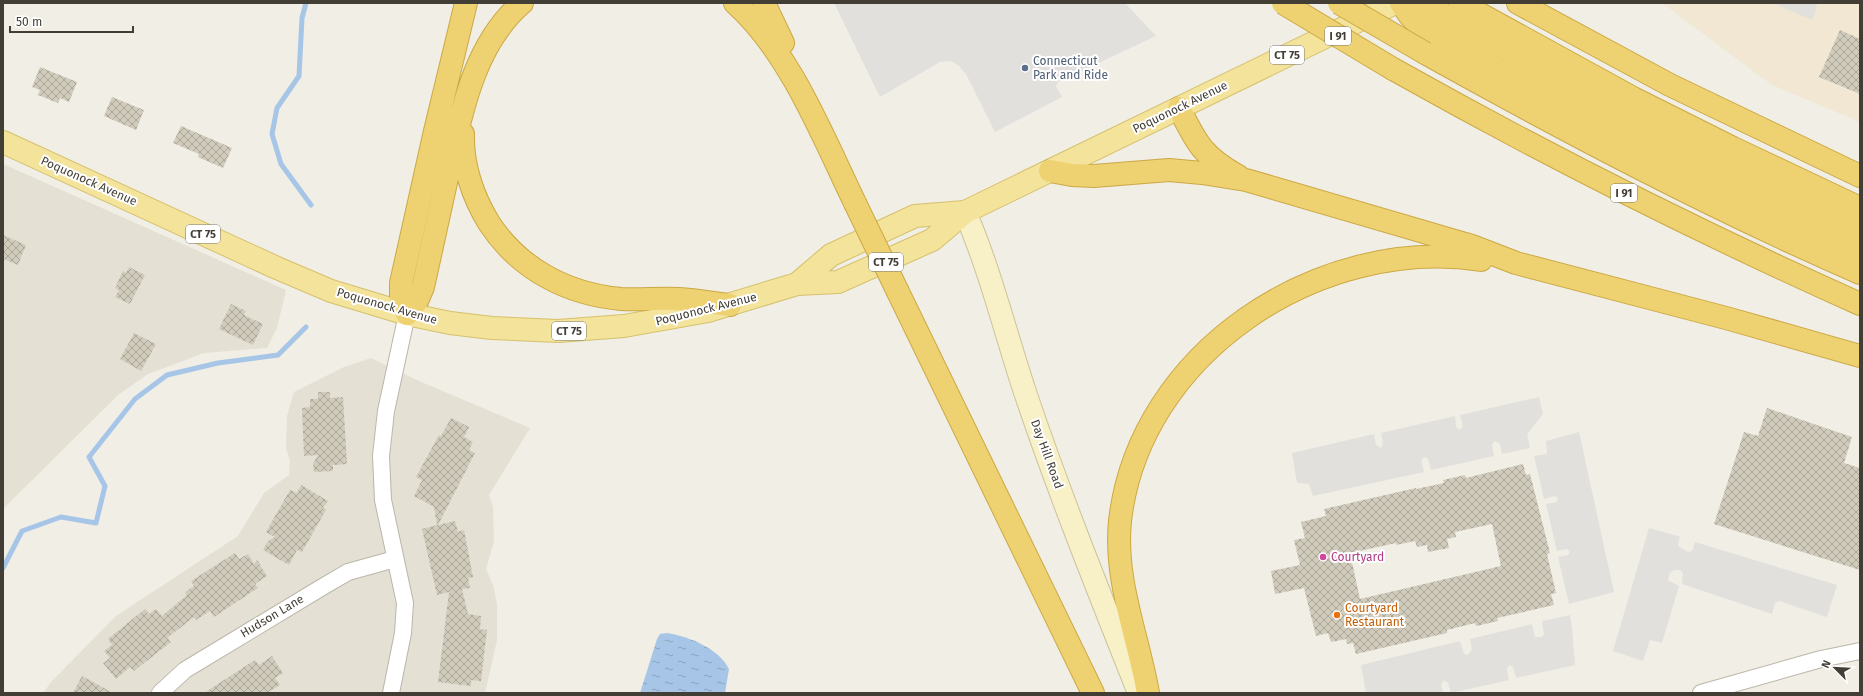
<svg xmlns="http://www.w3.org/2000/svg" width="1863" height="696" viewBox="0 0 1863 696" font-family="'Fira Sans',sans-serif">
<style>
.residential{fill:#e4e0d3}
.commercial{fill:#f1e7d2}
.parking{fill:#e2e0dd}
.water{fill:url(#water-ripples)}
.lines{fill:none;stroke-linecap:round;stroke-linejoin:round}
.stream{stroke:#a7c6e7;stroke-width:5}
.building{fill:url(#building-cross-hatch);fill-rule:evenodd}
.minor-casing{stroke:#bbb6a9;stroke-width:18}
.secondary-casing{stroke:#cbc399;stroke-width:24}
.primary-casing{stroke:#d6c16d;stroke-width:24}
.motorway-casing{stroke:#cca844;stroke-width:24}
.minor{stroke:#fff;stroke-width:16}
.secondary{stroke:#f8f1c7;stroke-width:22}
.primary{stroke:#f3e39b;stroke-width:22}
.motorway{stroke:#eed272;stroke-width:22}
.motorway-bridge-casing{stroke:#cca844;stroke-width:24;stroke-linecap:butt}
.motorway-bridge{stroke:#eed272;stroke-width:22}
.service-dot{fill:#5c6f8a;stroke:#fff;stroke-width:1.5}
.hotel-dot{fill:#d1479c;stroke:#fff;stroke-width:1.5}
.food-dot{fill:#e8710a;stroke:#fff;stroke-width:1.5}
.labels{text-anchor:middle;stroke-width:4;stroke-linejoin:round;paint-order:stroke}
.shield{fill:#fff;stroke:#7b7872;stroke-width:1}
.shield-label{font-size:11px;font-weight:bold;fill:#423e35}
.service-label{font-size:12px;fill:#4e5e75;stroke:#fff;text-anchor:start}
.street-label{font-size:12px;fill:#423e35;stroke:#fff}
.hotel-label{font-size:12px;fill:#b23c85;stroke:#fff;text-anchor:start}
.food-label{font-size:12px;fill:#c56008;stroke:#fff;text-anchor:start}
</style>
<defs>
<pattern id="water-ripples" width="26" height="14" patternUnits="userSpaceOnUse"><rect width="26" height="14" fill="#a7c6e7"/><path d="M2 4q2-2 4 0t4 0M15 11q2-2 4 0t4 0" fill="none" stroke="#8aa2bc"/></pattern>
<pattern id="building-cross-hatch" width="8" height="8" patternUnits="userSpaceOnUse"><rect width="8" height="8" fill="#d1cbbc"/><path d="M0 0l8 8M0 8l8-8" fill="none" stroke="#aba69a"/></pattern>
</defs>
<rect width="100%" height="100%" fill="#f0eee5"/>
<path class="residential" d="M3,164L286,290L277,328L267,348L204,353L148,374L118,395L3,509Z
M371,358L419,381L530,428L489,495L493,507L494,541L486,569L493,585L497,604V640L485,693H43L52,681L116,616L238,536L264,493L289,475L290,461L286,448L287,416L294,392L344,367Z"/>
<path class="commercial" d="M1662,3H1860V122L1772,85Z"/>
<path class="parking" d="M834,3H1125L1156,36L1058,82L1056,86L1062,97L995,132L966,74L959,66L951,61L940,62L880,97Z
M1773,3H1817L1816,10L1812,20Z
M1539,397L1543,414L1527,434L1530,448L1502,454L1500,444L1495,441L1492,444L1494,456L1431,470L1428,459L1424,457L1421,461L1424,472L1313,496L1309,484L1297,483L1292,453L1374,434L1376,445L1381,448L1383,444L1381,433L1455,416L1456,427L1460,430L1463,426L1460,415Z
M1579,432L1614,592L1569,604L1558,557L1568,555L1570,552L1567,549L1557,551L1546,504L1557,502L1558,499L1555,496L1544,499L1534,456L1546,454L1547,451L1546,441Z
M1649,528L1681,537L1679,539L1678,546L1688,552L1692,551L1695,542L1837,585L1827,617L1779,601L1775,603L1772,614L1682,584L1683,573L1680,570H1674L1670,573L1668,580L1679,586L1662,643L1650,640L1643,661L1613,651Z
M1570,615L1572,627L1575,665L1516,678L1513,667L1509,665L1507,669L1509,680L1451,693L1448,683L1444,680L1441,684L1443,693H1366L1361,665L1460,641L1464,654L1468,655L1472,649L1470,639L1532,624L1535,637H1542L1544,634L1542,621Z"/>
<path class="water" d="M667,633C690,637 718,648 729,669L725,693H640L657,639L660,634Z"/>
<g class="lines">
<path class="stream" d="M306,3L302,18L299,76L277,108L272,134L281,164L311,205
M3,568L22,531L61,517L96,523L105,486L89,457L135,399L167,375L218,363L278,355L306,327"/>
</g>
<path class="building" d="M1840,30L1860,39V94L1819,77Z
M40,67L77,82L69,102L60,98L58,103L38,95L40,90L32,87Z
M112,97L144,110L136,130L104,116Z
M181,126L232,148L223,168L198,157L199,154L173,143Z
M3,235L26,245L18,265L3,259Z
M129,267L145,275L130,304L115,297L119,290L115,288L123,271L126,273Z
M231,304L246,311L244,315L263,324L253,345L219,329Z
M134,333L156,344L141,371L120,359Z
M318,392H330V398L343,397L347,464L333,465V471L314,472L313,464L318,455L304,456L302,408L310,407V399H318Z
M1767,408L1852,437L1844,463L1860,468V570L1714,524L1744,432L1758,436Z
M451,418L469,427L464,437L473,442L469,450L475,453L438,525L455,521L458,532L464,530L473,577L468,578L470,588L462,589L468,614L481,616L480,629L487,630L481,681L471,680V686L438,682L449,592L437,595L422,529L437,525L434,507L414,496L422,480L416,477L439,435L441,436Z
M1523,464L1526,475L1530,474L1550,553L1547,554L1556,593L1551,594L1554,605L1497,618L1498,621L1476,626L1475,623L1447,630V633L1356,654L1353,643L1347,644L1346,639L1331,642L1328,633L1316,636L1304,588L1275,594L1271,571L1300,565L1294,540L1305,538L1301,522L1326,516L1324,509L1416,488V489L1444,483L1443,480L1465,475L1466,478ZM1492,524L1501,566L1360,599L1350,553L1396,543V545L1415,541L1417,547L1427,545L1428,552L1449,548L1447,539L1456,537L1455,532Z
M301,485L328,501L323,508L326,510L302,552L297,550L289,565L263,550L268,541L275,537L266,532L290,490L297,493Z
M235,553L239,559L248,554L254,564L257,560L267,576L255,584L258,588L214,617L210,611L196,620L194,617L167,638L171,642L134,671L130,667L116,679L103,663L110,658L104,651L112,645L108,639L145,609L149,614L156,609L162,616L187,595L185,592L194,586L191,581Z
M272,656L283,673L275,678L280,685L267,693H204L255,660L259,665Z
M82,676L113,693H73Z"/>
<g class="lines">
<g class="minor-casing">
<path id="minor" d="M160,693L185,670L324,586L348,572L395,559
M391,693L403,633L405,603L383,500L381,456L386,411L407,314
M1701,693L1821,659L1860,651"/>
</g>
<g class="secondary-casing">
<path id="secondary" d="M965,212C991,272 1006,336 1027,398C1061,498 1100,595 1139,693"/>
</g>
<g class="primary-casing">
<path id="primary" d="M3,142L277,268L331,291L407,314L450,323L492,328L558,331L624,326L708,311L797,284L838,282L932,240L965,212L1395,3
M797,284L831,255L915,216L965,212"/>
</g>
<g class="motorway-casing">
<path id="motorway" d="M466,3L435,131L401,283V299L407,314L417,301L423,287C431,251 439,214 447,178C461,116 472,46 522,3
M735,3C790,52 823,137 855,203
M764,3L783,43
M1401,3L1410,16L1420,26C1562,109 1710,182 1860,250
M1416,3L1432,8C1572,88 1714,161 1860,229
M1460,3L1633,98L1733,148L1860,208
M1518,3L1670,85L1860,176
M1425,53C1567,132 1711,208 1860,273
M1393,69C1546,155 1701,233 1860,304
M1179,108C1196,142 1202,156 1238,176
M463,134C462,165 473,197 489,223C519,269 567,294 621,299C640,300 659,298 679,299C696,300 713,303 730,305
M1050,171L1072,175L1094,176L1169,170L1202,173L1246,180L1472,246L1516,263L1726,318L1860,356
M898,292L1093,693
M1148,693C1138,636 1114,580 1120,521C1139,353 1319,235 1481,260"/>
</g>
<use href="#minor" class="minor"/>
<use href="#secondary" class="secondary"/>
<use href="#primary" class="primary"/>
<use href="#motorway" class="motorway"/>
<g class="motorway-bridge-casing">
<path id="motorway-bridge" d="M1283,3L1393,69
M1339,3L1425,53
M855,203L898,292"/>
</g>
<use href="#motorway-bridge" class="motorway-bridge"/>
</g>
<circle class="service-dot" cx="1025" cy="68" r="4"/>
<circle class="hotel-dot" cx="1323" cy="557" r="4"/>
<circle class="food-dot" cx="1337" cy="615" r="4"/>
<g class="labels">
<g class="shield">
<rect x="1325" y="27" width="26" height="18" rx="3"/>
<rect x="1270" y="46" width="34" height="18" rx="3"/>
<rect x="1611" y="184" width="26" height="18" rx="3"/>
<rect x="186" y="225" width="34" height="18" rx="3"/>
<rect x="869" y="253" width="34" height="18" rx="3"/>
<rect x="552" y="322" width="34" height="18" rx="3"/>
</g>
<g class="shield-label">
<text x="1338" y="40">I 91</text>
<text x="1287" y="59">CT 75</text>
<text x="1624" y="197">I 91</text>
<text x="203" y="238">CT 75</text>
<text x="886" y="266">CT 75</text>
<text x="569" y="335">CT 75</text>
</g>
<g class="service-label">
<text x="1033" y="65">Connecticut<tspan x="1033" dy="14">Park and Ride</tspan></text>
</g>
<g class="street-label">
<text transform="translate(1180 107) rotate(-26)" y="4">Poquonock Avenue</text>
<text transform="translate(89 181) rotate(24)" y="4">Poquonock Avenue</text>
<text transform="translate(387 306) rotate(16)" y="4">Poquonock Avenue</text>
<text transform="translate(706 309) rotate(-14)" y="4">Poquonock Avenue</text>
<text transform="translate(1047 454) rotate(70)" y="4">Day Hill Road</text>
<text transform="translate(272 616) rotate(-31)" y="4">Hudson Lane</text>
</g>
<g class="hotel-label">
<text x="1331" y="561">Courtyard</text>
</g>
<g class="food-label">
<text x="1345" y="612">Courtyard<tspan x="1345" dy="14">Restaurant</tspan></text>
</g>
</g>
<rect width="1863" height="696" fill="none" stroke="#423e35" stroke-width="8"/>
<g transform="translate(1835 668) rotate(294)" stroke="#ffffff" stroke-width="3" paint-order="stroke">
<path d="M0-3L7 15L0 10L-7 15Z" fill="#423e35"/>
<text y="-6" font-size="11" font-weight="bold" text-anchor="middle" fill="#423e35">N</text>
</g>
<path d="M10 26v6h123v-6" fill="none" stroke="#423e35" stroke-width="2"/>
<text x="16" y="26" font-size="12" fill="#423e35" stroke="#ffffff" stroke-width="3" paint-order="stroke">50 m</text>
</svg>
